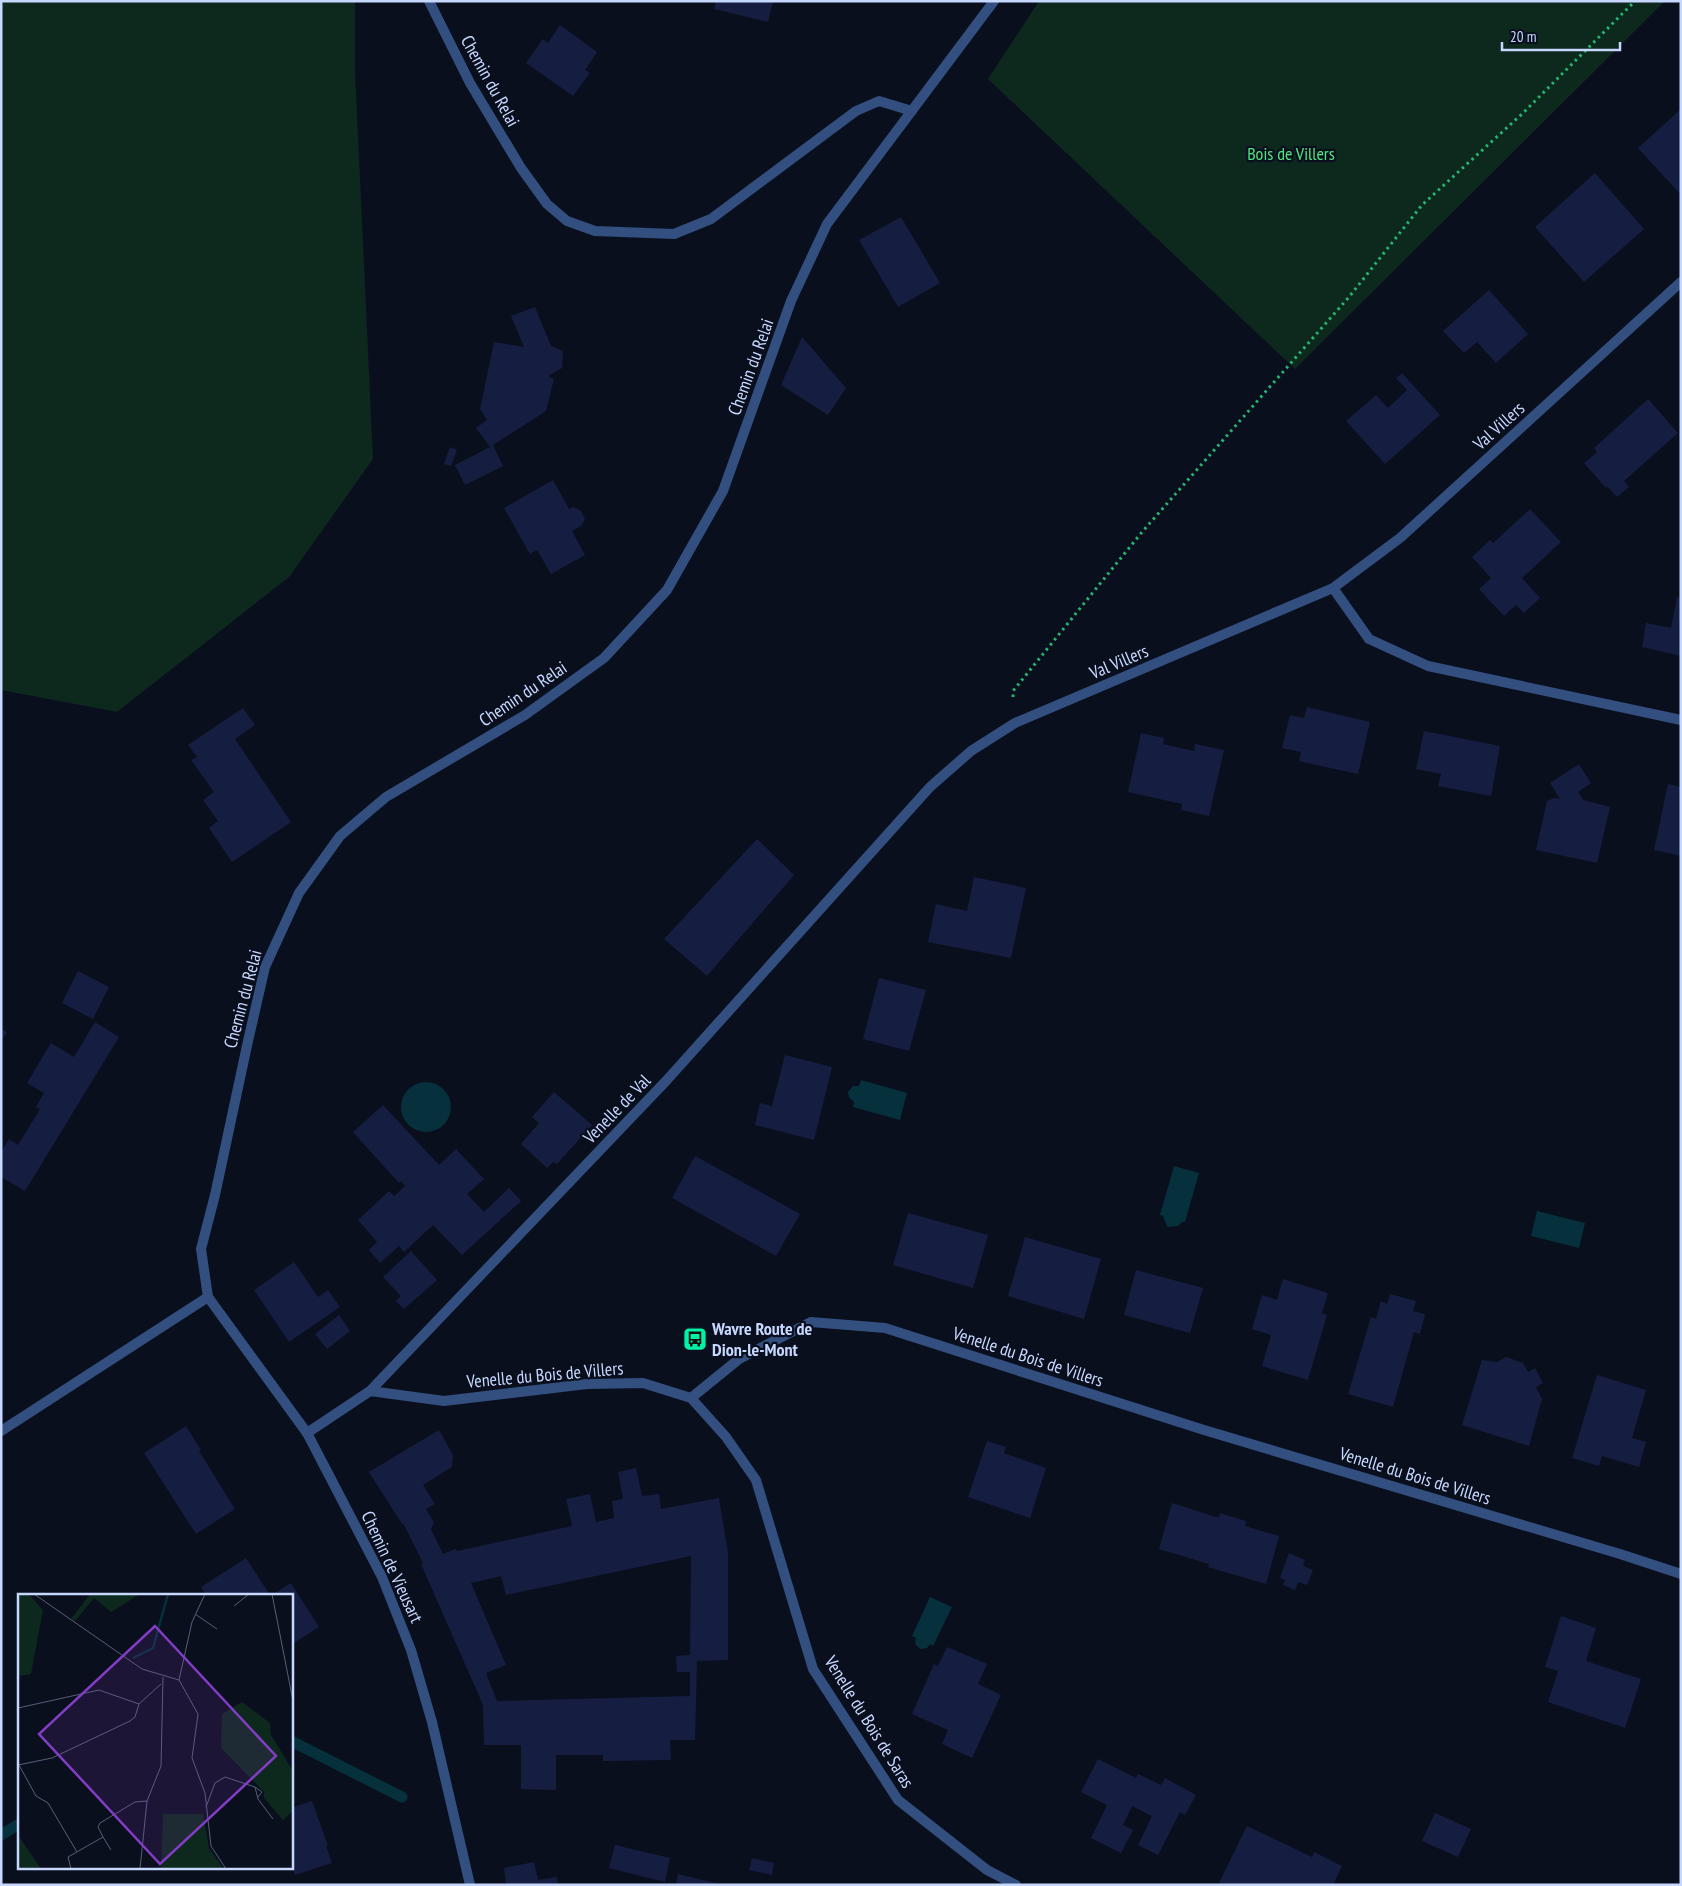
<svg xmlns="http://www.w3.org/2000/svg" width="1682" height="1886" viewBox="0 0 1682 1886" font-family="'PT Sans Narrow',sans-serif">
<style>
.green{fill:#0d281c}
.water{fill:#05303c}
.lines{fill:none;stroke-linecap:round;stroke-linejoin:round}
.stream{stroke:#05303c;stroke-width:11}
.building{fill:#151e40;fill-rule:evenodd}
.path{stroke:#25b671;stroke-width:3;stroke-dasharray:2.5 4;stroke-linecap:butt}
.minor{stroke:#324f80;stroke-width:10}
.tertiary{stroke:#324f80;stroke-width:10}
.labels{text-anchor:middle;stroke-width:4.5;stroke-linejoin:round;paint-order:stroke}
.street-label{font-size:18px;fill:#c7d8ff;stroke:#0a0f1e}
.park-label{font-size:18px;fill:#4ce680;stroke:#0a0f1e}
.poi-label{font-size:18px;font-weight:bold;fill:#c7d8ff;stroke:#0a0f1e;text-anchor:start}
.inset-river{fill:none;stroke:#05303c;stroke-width:2.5}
.inset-road{fill:none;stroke:#565f78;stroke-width:1}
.view{fill:#833dc5;fill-opacity:0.15;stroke:#833dc5;stroke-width:2.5}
.inset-edge{fill:none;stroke:#c7d8ff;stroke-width:2.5}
</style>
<rect width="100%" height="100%" fill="#0a0f1e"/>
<path class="green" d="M1,1H355V70L373,459L289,577L117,712L1,690Z
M1039,1H1665L1295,369L988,79Z"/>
<path class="water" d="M861,1080L907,1093L900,1120L853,1107L854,1102L849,1097L848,1092L853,1086H859Z
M401 1107a25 25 0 1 1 50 0a25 25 0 1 1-50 0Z
M1174,1166L1199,1173L1185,1222H1182L1178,1226L1168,1227L1166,1224L1163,1216L1160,1215Z
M1537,1211L1585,1223L1579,1248L1531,1236Z
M930,1597L952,1607L933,1646L930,1644L927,1648L921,1649C916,1646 914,1644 916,1638L912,1636Z"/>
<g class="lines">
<path class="stream" d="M291,1741L402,1797
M1,1835L19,1824"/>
</g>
<path class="building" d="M716,1H773L768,22L714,9Z
M560,25L597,52L585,70L590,73L573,96L526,63L543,39L548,43Z
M1681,109V195L1638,148Z
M1595,173L1644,229L1584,282L1535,227Z
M901,217L940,283L898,307L859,240Z
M1489,290L1528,334L1496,363L1477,342L1464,353L1443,331Z
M535,307L551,346L563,351L562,368L548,376L554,379L546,411L493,445L503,466L465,485L455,465L490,447L476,428L487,420L480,409L494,342L524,347L511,316Z
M802,337L846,388L828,415L781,385Z
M1402,373L1440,415L1385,464L1346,421L1376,395L1388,408L1407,390L1396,378Z
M1648,399L1678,433L1624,481L1629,487L1617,497L1608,487L1606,488L1584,463L1597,452L1594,448Z
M450,447L457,450L451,466L444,464Z
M553,480L569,509L573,507L580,510L585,519L582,525L572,531L585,555L551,574L537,550L530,554L504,508Z
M1530,509L1561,542L1522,578L1540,598L1524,613L1516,605L1504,616L1479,589L1491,578L1472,557L1490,540L1493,543Z
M1677,597L1681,598V656L1642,647L1646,623L1671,628Z
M1307,707L1370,722L1358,774L1299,761L1301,752L1282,748L1290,715L1304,718Z
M243,708L255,725L235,739L291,822L232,862L209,828L218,821L203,800L214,792L191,760L197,757L188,745Z
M1424,731L1500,746L1491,796L1438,786L1441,774L1416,769Z
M1141,733L1164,738L1163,744L1194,751L1195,744L1224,750L1209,816L1181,810L1182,804L1128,792Z
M1579,764L1591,783L1578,792L1583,800L1610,807L1597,863L1536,850L1547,801L1554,798L1560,799L1550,783Z
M1668,784L1681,787V856L1654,850Z
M757,839L794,875L707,976L664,939Z
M974,877L1026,888L1011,958L928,942L936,904L967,911Z
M78,971L109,987L93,1019L62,1003Z
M879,978L926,990L909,1051L863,1039Z
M95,1022L119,1037L25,1191L1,1177V1152L9,1139L18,1145L40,1109L36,1107L44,1093L27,1083L51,1043L74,1057Z
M1,1029L7,1032L1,1041Z
M785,1055L832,1067L814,1140L755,1125L760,1103L772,1106Z
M554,1092L592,1125L557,1164L553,1162L547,1168L521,1144L539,1123L532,1117Z
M383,1105L439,1165L456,1149L484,1179L467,1194L484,1212L509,1188L521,1201L462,1255L433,1225L404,1252L399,1246L380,1263L369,1250L377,1242L358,1220L389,1191L394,1196L405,1186L401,1181L399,1183L353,1132Z
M695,1156L800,1214L776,1256L672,1198Z
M908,1213L988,1235L973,1288L893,1265Z
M1025,1237L1101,1259L1084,1319L1008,1296Z
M411,1251L437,1280L404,1309L396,1301L401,1296L383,1277Z
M294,1262L318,1297L328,1290L340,1307L289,1342L254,1290Z
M1136,1270L1203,1288L1190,1333L1124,1315Z
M1283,1279L1328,1293L1322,1313L1327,1315L1308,1380L1262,1366L1271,1335L1252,1329L1262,1295L1277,1300Z
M1390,1294L1416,1301L1413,1311L1425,1314L1420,1334L1414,1332L1393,1407L1348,1394L1371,1317L1376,1319L1381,1301L1387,1304Z
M339,1315L350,1331L327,1349L315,1334Z
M1506,1357L1523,1363L1528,1372L1535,1368L1543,1383L1536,1387L1542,1399L1529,1446L1462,1425L1482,1360L1497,1362Z
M1597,1375L1646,1390L1632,1438L1646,1442L1639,1467L1602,1456L1599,1466L1572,1458Z
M186,1426L201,1450L199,1451L235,1509L196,1534L144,1453Z
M439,1430L453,1455L452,1467L423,1485L435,1504L426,1509L434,1522L431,1529L443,1554L456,1549L457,1551L572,1526L566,1499L590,1494L596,1522L614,1518L612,1501L623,1499L618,1472L636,1468L642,1496L659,1494L661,1509L719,1498L728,1553V1660L697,1661L695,1740H670L671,1760L603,1761V1755H556V1790L521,1789V1745H484L483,1705L421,1564L423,1563L403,1523L402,1524L369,1472ZM691,1556L690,1655L676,1656L677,1672H690V1696L497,1701L486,1673L506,1665L471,1583L501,1576L506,1595Z
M987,1441L1006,1447L1004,1453L1046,1468L1030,1518L968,1497Z
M1172,1503L1219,1518L1220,1513L1246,1521L1245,1526L1279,1536L1266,1584L1208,1567L1209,1564L1159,1549Z
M1289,1553L1305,1560L1303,1566L1313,1570L1307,1585L1298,1582L1295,1590L1283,1585L1285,1580L1280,1578Z
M246,1558L270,1595H206L201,1587Z
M291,1583L319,1627L291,1645V1595H272Z
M1561,1616L1596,1628L1586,1661L1641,1679L1625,1728L1548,1702L1558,1671L1545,1667Z
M947,1647L987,1664L978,1684L1001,1695L972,1758L942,1744L948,1730L912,1714L934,1664L938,1666Z
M1098,1759L1136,1778L1138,1774L1161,1785L1165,1778L1196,1795L1185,1815L1180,1812L1158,1855L1138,1845L1152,1816L1132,1806L1123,1825L1133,1830L1121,1853L1091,1838L1107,1805L1081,1792Z
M312,1801L328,1846H326L332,1863L295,1875L291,1864V1808Z
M1435,1813L1471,1829L1458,1857L1422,1841Z
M1247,1826L1312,1857L1314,1852L1342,1866L1333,1885H1218Z
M615,1845L670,1858L665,1882L609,1868Z
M752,1858L774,1863L772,1875L749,1870Z
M534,1862L538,1880L557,1877L558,1885H506L504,1868Z
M678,1874L719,1884V1885H676Z"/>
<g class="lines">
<path class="path" d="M1013,697V691L1142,532L1349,297L1422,205L1523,113L1635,1"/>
<path class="minor" d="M429,1L470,83L521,168L547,204L567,221L595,231L674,234L711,219L856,111L879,101L912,111
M1333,588L1369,639L1428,666L1681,720
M208,1297L201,1249L215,1195L248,1041L265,967L299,893L340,836L386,797L525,715L604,658L667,590L723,491L791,301L827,224L994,1
M370,1391L444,1401L587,1384L643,1383L691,1398
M691,1398L739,1359L811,1322L885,1328L1204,1430L1620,1554L1681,1574
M691,1398L726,1437L756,1480L813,1669L898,1800L987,1870L1016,1885
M307,1433L370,1391L666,1081L930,787L971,751L1015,723L1333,588L1400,538L1681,282"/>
<path class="tertiary" d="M1,1431L208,1297L307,1433L382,1577L411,1650L432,1722L470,1885"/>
</g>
<defs>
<g id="bus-square" transform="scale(1.25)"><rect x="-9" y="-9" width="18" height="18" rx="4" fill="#00f2a6" stroke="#0a0f1e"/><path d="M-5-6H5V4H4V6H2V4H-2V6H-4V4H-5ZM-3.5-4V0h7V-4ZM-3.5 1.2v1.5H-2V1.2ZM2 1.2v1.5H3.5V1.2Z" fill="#111"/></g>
</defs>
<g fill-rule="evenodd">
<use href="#bus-square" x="695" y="1339"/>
</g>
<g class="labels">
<g class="street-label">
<text transform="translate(490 81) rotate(61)" y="6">Chemin du Relai</text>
<text transform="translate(751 367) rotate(-70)" y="6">Chemin du Relai</text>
<text transform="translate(1499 426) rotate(-42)" y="6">Val Villers</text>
<text transform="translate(1119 662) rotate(-23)" y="6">Val Villers</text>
<text transform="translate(523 694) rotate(-34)" y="6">Chemin du Relai</text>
<text transform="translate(243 999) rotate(-75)" y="6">Chemin du Relai</text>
<text transform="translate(617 1109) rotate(-46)" y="6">Venelle de Val</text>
<text transform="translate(1028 1357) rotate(18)" y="6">Venelle du Bois de Villers</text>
<text transform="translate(545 1375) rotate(-5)" y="6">Venelle du Bois de Villers</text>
<text transform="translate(1415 1476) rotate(17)" y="6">Venelle du Bois de Villers</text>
<text transform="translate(392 1567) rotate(65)" y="6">Chemin de Vieusart</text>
<text transform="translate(869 1722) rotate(58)" y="6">Venelle du Bois de Saras</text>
</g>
<g class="park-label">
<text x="1291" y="160">Bois de Villers</text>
</g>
<g class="poi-label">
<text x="712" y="1335">Wavre Route de<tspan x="712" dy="21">Dion-le-Mont</tspan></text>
</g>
</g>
<g transform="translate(18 1594)">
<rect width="275" height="275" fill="#0a0f1e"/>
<path d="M0,0H11L25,16L13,80L0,82ZM72,0H122L93,18L76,4L57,27L53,25ZM224,108L252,129L253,141L275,177V217L265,226L246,204V198L203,154L204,120ZM145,220H185L191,254L206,275H143ZM0,241L23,275H0Z" fill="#0d281c"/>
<path class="inset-river" d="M115,64L135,54L150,0"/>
<path class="inset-road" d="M16,0L124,75L161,86M254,0L275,107M216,12L231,0M177,20L199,35M161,86L180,120L174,164L187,199L193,252L208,275M161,86L174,28L187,0M0,114L81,96L121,110M0,171L34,164L112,127L117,123L121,110L143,90M1,171L18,202L30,209L59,258M237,193L244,198L240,203M188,213L197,189L207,183L237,193L240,205L255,225M85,243L93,256M53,275L50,263L85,243L80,233L82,229L117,208L129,207M122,275L129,207L143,172L145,83"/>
<path class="view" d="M137,32L258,162L142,270L21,140Z"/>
<rect width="275" height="275" class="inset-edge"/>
</g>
<rect width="1682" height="1886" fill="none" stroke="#c7d8ff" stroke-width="5"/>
<path d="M1502 42v8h118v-8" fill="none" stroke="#c7d8ff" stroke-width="2.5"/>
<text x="1510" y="42" font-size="15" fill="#c7d8ff" stroke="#0a0f1e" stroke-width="4" paint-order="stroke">20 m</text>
</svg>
